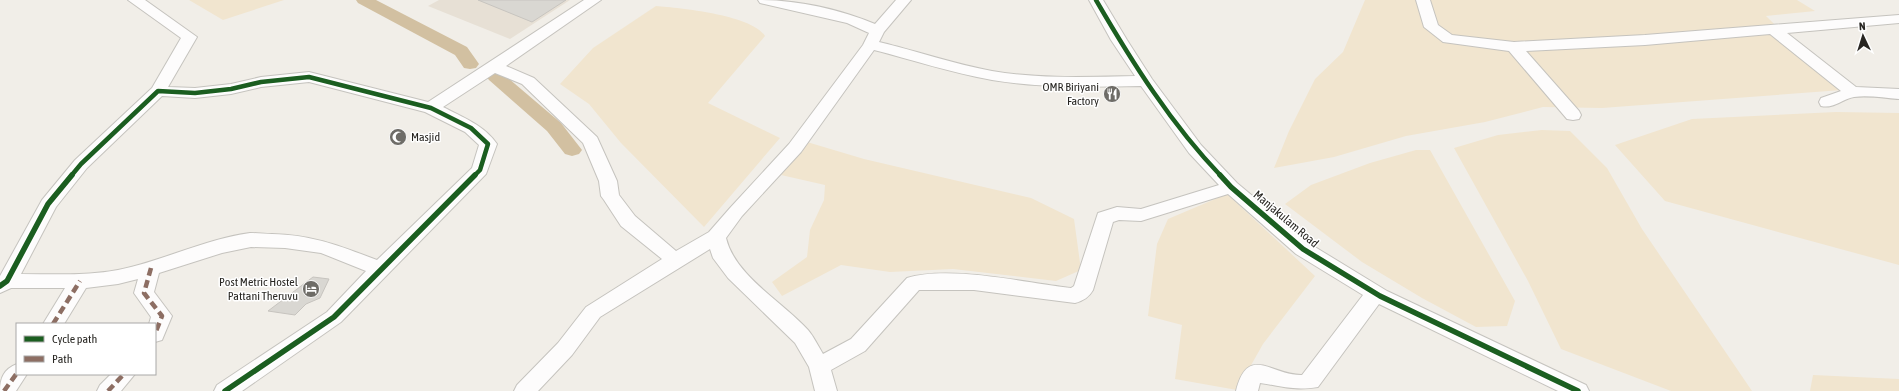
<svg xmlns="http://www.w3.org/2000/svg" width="1899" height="391" viewBox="0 0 1899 391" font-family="'Asap Condensed',sans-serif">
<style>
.built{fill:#e7e0d5}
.green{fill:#f1e5cf}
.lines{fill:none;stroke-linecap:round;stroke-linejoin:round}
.canal{fill:#d2c0a1;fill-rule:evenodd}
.building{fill:#d9d7d2;stroke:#c7c4bf}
.minor-casing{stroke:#c5c3be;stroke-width:2}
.minor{fill:#fdfcfc;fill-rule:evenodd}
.quiet{stroke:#8d6e63;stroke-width:4.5;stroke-dasharray:8 4.5;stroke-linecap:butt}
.cycleway-far1-casing{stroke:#fff;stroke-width:6}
.cycleway-casing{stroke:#fff;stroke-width:8}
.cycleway-far1{stroke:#1b5e20;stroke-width:4.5}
.cycleway{stroke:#1b5e20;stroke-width:5.5}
.labels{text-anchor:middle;stroke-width:3;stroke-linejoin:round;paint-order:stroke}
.poi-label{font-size:12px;fill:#282622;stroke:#fff;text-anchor:end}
.street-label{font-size:12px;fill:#282622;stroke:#fff}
</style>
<rect width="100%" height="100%" fill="#f1eee8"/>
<path class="built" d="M439,0H570L510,39L428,6Z"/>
<path class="green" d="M189,0H284L223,20Z
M1365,0H1797L1815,11L1766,16L1842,90L1602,108L1543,107L1485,122L1406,136L1334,157L1274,168L1289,131L1315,79L1343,52Z
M656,6C681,8 752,15 765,36L708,103L780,138L704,227L621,143L589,104L560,84L593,48Z
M1836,112L1899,113V265L1665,201L1615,145L1692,119Z
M1542,130L1570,131L1607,168L1642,229L1752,391H1671L1561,349L1528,281L1454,148L1498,135Z
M807,142L864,159L1031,198L1074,219L1081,270L1056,281L953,269L890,272L841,265L782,296L772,282L807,257L810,230L824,200L825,185L781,175Z
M1416,150H1430L1515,301L1507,326L1476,327L1422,298L1362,262L1285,204L1311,185L1370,163Z
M1227,194L1315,276L1263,344L1237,390L1175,379L1182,325L1148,316L1157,244L1168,219Z
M1813,375L1899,379V391H1810Z"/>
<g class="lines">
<path class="canal" d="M356,0H376L467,47L479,64L476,68L470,69L464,68L455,55L358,3Z
M495,71L501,72L561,123L582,150L579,154L572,156L565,154L547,131L489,80L486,76L489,72Z"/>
</g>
<path class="building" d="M478,0H566L532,22Z
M313,277L329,279L320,298L306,304L295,315L268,311Z"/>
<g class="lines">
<g class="minor-casing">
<path id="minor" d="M128,0H145L197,37L168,87L195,88L231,84L261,77L309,72L428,102L584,0H601L506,66L534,78L597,137L617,181L619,195L635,216L676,251L709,232L730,208L789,144L863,45L869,33L847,23L760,3L758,0C797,0 839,9 875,24L896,0H911L884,32L879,42C917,51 953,64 992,71C1039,79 1087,77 1135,76L1111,40L1089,0H1103L1127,40L1152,79L1201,145L1237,183L1310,244L1387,291L1586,385L1589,391H1558L1379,304L1318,387C1294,391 1282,386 1260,383L1258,391H1236C1248,343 1272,376 1302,375L1363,295L1296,254L1228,194L1141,221L1119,220L1113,222L1093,290C1089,297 1083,301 1075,303L974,290H919L865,351L831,370L837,391H815L809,367L795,343L728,278L713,258L710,249L600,317L572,355L538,391H514L517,385L558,343L586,307L662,259L621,226L604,200L601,196L599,181L583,143L522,84L495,73L443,107C462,117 484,125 497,144L486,174L341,322L242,391H214L217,385L327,312L366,271L321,253L285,248L251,247L222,253L159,273L154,292L172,316L162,340L155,342V324H149L151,317L134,293L138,279L118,284L86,288L64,324H43L65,288H11L0,293V276L42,200L75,160L152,88L181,38ZM874,50C913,60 952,73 992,80C1041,88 1092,87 1141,86L1189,153L1219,185L1141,209L1117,207L1098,213L1074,286L1071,288C1026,283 950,265 907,278L851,339L823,354C818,346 814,337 808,330C783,302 735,276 726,238L742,216L801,152ZM309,82L425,112L465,132L479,145L472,168L377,260C340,246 313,235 272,234C265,234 257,233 250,233C205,239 163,261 118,270C86,276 53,274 21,274L56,207L87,168L162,96L195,98L231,94L261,87Z
M1416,0H1430L1438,25L1452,35L1514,42L1645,35L1899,15V23L1787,33L1856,87L1899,89V99C1885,98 1868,95 1854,97C1842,99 1834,109 1821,106L1819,102L1821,98L1841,91L1770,34L1645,45L1526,51L1579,111L1581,115L1579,119L1573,120L1567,119L1509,51L1443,42L1424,27Z
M17,364V374H27L16,391H0C0,378 4,369 17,364Z
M111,374H135L121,391H97L100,385Z"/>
</g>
<use href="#minor" class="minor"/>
<path class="quiet" d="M151,268L144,293L162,316L155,334
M53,324L80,281
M4,391L17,373
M108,391L124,374"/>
<g class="cycleway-far1-casing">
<path id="cycleway-far1" d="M1096,0C1132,62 1171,124 1221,176
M71,176L81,164L158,91L195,93L231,89L261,82L309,77L431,108L471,128L488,144L480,170L474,176"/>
</g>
<g class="cycleway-casing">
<path id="cycleway" d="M1220,175L1231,187L1303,249L1380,296L1578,391
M0,286L7,281L48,204L72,175
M225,391L334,317L475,175"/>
</g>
<use href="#cycleway-far1" class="cycleway-far1"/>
<use href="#cycleway" class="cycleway"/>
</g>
<defs>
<g id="restaurant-disc" transform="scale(0.9)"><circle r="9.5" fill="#6e6c67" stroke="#fff"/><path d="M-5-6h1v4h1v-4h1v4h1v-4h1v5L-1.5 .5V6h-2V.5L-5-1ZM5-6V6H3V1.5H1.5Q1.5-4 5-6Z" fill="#fff"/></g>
<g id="mosque-disc" transform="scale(0.9)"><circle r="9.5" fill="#6e6c67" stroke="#fff"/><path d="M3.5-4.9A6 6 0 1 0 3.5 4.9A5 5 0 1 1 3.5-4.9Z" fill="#fff"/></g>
<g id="hotel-disc" transform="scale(0.9)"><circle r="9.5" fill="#6e6c67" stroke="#fff"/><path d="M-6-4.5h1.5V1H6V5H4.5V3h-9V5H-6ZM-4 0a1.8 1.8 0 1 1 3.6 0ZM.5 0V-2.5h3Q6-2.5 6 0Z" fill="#fff"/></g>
</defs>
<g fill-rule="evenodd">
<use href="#restaurant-disc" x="1112" y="94"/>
<use href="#mosque-disc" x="398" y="137"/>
<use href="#hotel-disc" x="311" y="289"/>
</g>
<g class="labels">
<g class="poi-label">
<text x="1099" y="91">OMR Biriyani<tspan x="1099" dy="14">Factory</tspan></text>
<text x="411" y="141" text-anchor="start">Masjid</text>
<text x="298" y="286">Post Metric Hostel<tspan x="298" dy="14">Pattani Theruvu</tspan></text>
</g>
<g class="street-label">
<text transform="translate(1286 219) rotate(40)" y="4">Manjakulam Road</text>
</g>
</g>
<rect x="16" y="323" width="140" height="52" fill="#ffffff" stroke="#a9a8a7"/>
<rect x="24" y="336" width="20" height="6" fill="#1b5e20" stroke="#a9a8a7"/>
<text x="52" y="343" font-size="12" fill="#282622">Cycle path</text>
<rect x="24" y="356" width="20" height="6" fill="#8d6e63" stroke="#a9a8a7"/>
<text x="52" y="363" font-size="12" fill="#282622">Path</text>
<g transform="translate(1863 36) rotate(356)" stroke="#ffffff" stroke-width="3" paint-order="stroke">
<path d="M0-3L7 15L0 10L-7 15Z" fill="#282622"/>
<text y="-6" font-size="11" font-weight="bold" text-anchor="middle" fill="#282622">N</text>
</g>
</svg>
